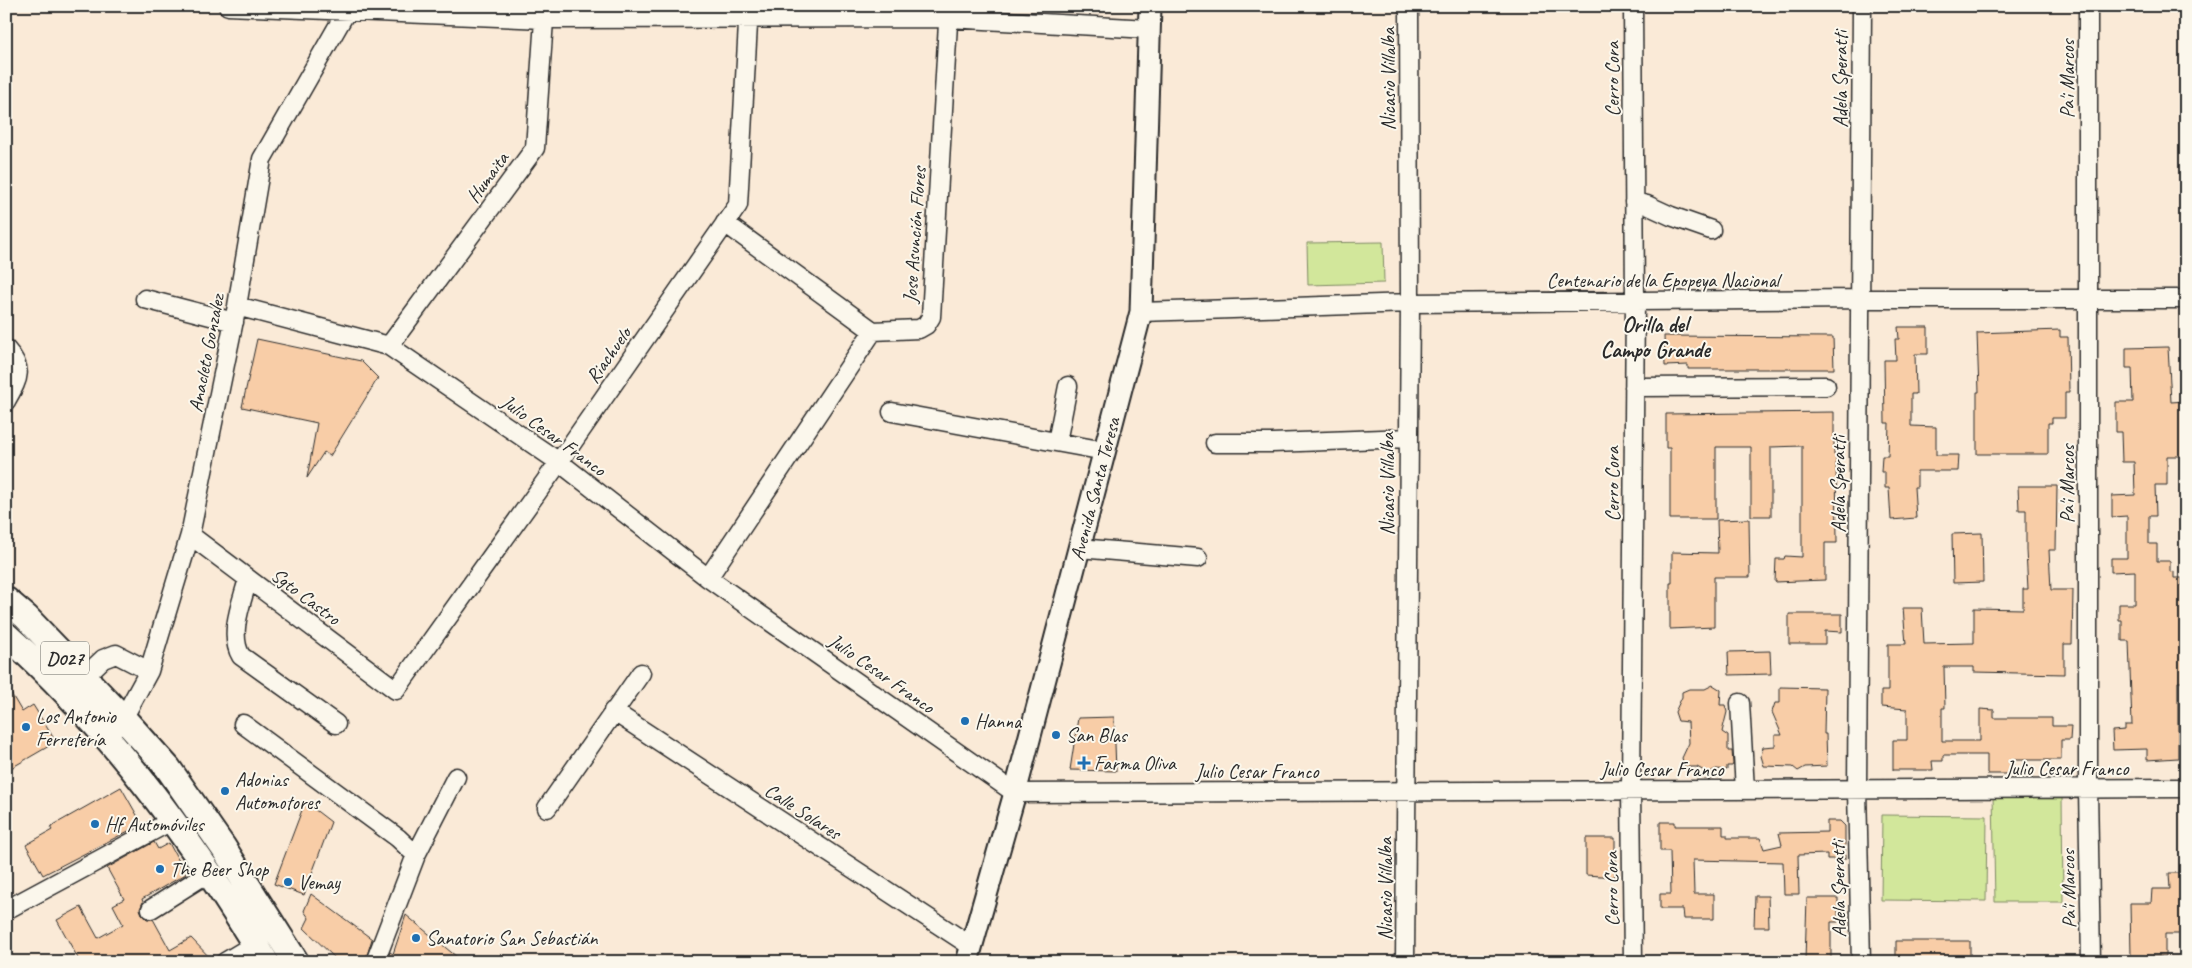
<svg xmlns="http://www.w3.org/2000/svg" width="2192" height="968" viewBox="0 0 2192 968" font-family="Caveat,sans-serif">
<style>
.green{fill:#d2e79b;stroke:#7e8963}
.building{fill:#f8cda7;stroke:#2b2b2b}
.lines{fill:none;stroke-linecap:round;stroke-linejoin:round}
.minor-casing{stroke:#2b2b2b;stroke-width:21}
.major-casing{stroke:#2b2b2b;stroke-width:25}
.highway-casing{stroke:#2b2b2b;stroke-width:29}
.minor{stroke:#fbf7ec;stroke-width:18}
.major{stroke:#fbf7ec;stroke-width:21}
.highway{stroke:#fbf7ec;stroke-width:25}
.poi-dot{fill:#1f6fb2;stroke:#fbf7ec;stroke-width:2}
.labels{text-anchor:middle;stroke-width:4;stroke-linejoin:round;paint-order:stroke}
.shield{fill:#fbf7ec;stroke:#696865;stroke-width:1}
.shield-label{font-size:19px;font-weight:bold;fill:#2b2b2b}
.street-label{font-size:20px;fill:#2b2b2b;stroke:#fbf7ec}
.poi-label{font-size:20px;fill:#2b2b2b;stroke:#fbf7ec;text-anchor:start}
.quarter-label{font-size:22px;font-weight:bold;fill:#2b2b2b;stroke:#fbf7ec}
</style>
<rect width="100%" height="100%" fill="#faead7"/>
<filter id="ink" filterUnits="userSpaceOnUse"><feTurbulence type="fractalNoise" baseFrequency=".02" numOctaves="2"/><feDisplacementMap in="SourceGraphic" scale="10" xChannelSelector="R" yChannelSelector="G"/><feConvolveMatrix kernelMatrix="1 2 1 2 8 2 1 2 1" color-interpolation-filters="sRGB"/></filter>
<g filter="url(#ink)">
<path class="green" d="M1383,242L1384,283L1308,285L1307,243Z
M1993,794H2062L2063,902H1995Z
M1882,815L1987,816L1986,901L1881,900Z"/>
<path class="building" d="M1898,327H1928V354H1915L1916,394H1911V426L1936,427V455H1959L1958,471H1917V487H1914L1916,518L1891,520L1889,488H1885V472H1881L1882,456H1888L1889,423H1885L1884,360H1896L1895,339H1899Z
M2060,330V337H2068L2069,392H2065V418H2052V423H2048V454H1977V392H1979L1977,333Z
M1664,336L1833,337L1834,369H1688V365L1665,366Z
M257,339L361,361L378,378L330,456L324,452L307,478L317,423L242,407Z
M2168,347L2171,402L2186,401V456H2167V485H2155L2156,516H2149V544H2157V561H2170V572L2174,571V578H2182V632H2186V682H2178V758L2147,760V749L2113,750L2112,731L2125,730V725H2132L2129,641H2122V620H2119V604H2135V571L2111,572V558H2127V516L2112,517V496L2135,495L2134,462H2122L2121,432H2116V402H2133L2132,368H2126V348Z
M1834,412V455H1836L1837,543H1825V580L1775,582L1776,559H1784L1785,556L1802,557V446L1771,447V516H1751V447H1716V519H1670V448H1666V414Z
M2018,486H2057L2056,550H2049L2051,590H2073L2072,644H2064V674L1974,672V667H1944L1945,708H1942V741H1980V709L1994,710V718H2052V726H2071L2070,740H2061V760H2013V774H1987V755H1943V761H1932L1933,770H1893V740H1907V709L1881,707V691H1888V644H1906L1903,608H1922L1924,644L1974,643V608L2023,609V589H2028L2026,550V510H2019Z
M1749,519L1750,577H1714V627L1670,629V583H1672V552L1718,553L1717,520Z
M1982,533L1983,582L1953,583L1952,534Z
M1789,614H1842V632L1825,631V644H1789Z
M1770,651L1771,674L1729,675L1728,652Z
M6,685L22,712L33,705L56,742L6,771Z
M1713,685L1721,690L1720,705H1725L1727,712L1722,732L1728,736V751H1732L1733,764L1732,766H1727V770L1716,769L1708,773L1697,767H1685L1682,758L1689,743L1688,722L1678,721L1675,712L1682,697V692L1689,689H1705Z
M1780,687L1825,688L1824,734H1826L1827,766L1805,767L1798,771L1793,767L1764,766L1761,756L1763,747L1775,746V735H1782L1772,712L1775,703H1780Z
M1114,717L1116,771L1070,770L1078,718Z
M121,787L142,824L43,875L26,845L52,830L50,827Z
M305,802L331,822L304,895L274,884Z
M1827,821H1840L1845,826V859H1827V854L1798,855L1799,894H1784L1783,862L1693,860L1694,894H1714V919H1684L1683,909H1660V894H1671L1670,851H1660V822H1675V826H1723V835H1727V838H1760L1764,849L1782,845L1779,833L1827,832Z
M1586,838H1615V877L1586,875Z
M154,842L158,849L169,843L186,874L142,899L143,902L140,909L142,914L147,919H153L170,950L191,938L214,962H80L57,920L81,907L98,938L123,924L113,905L124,899L107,868Z
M2169,873H2186V934H2165V957L2131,956L2130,903H2151L2152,889H2170Z
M311,894L372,939L365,962H339L304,928L309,918L304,911Z
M1755,896H1768L1769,927H1754Z
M1807,898H1838V922H1831V960H1805Z
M406,915L463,962H386L390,952L393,954Z
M1896,941H1970V962H1896Z"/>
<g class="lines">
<g class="minor-casing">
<path id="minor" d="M228,6L544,19L949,18L1149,29
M1633,6L1635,301L1631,791L1633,962
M2088,6V789L2091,962
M1634,202L1647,205L1671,216L1711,230
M725,223L873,331
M145,299L234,322
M237,306L389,346L559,462L708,578L1015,793L2186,788
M1141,312L1410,303L1861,299H2186
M873,331L919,329L926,325L931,317L949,6
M389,346L535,148L545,6
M6,349C25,370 18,379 6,401
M1634,387L1826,386
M892,412L1105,451
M1057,442L1068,386
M1215,443H1272L1409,438
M190,535L396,690L559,462L738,205L749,6
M1079,548L1198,558
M708,578L873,331
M248,579C242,602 228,634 241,656L336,724
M84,677L103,659L116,654L149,671
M1740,703L1745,790
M613,711L971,946
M243,724L398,838L416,855
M119,726L149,671L190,535L237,306L262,159L346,12V6
M547,808L641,673
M151,909L197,880L208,871
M6,910L173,820
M225,962L255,944
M375,962L416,855L456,777
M1405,962L1410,303L1409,6
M1861,962L1857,790L1862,6"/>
</g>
<g class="major-casing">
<g id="major">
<path id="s1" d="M967,962L1015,793L1141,312L1150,6"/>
</g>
</g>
<g class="highway-casing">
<path id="highway" d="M6,600L26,617L123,718L168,768L223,847L296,962
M6,635C111,728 194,843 266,962"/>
</g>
<use href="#minor" class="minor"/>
<use href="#major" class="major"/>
<use href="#highway" class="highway"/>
</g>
</g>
<g class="poi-dot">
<circle cx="965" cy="721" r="5"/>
<circle cx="26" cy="727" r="5"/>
<circle cx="1056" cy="735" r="5"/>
<path d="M1081.5 755.5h5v5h5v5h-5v5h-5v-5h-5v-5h5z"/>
<circle cx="225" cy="791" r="5"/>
<circle cx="95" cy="824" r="5"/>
<circle cx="160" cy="869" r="5"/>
<circle cx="288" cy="882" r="5"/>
<circle cx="416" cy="938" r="5"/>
</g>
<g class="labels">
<rect class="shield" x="41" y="641.5" width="48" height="33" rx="4"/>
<g class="shield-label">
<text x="65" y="665">D027</text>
</g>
<g class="street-label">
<text transform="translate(1388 79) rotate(-90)" y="7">Nicasio Villalba</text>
<text transform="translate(1612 79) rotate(-90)" y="7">Cerro Cora</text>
<text transform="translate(1840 79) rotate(-90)" y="7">Adela Speratti</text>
<text transform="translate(2067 79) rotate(-90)" y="7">Pa'i Marcos</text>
<text transform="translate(487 177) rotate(-54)" y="7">Humaita</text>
<text transform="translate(914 235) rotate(-86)" y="7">Jose Asunción Flores</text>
<text x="1663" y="287">Centenario de la Epopeya Nacional</text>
<text transform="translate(206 353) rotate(-79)" y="7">Anacleto Gonzalez</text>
<text transform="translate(608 355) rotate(-55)" y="7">Riachuelo</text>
<text transform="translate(554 435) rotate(36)" y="7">Julio Cesar Franco</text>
<text transform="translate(1387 484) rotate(-90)" y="7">Nicasio Villalba</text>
<text transform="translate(1612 484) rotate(-90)" y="7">Cerro Cora</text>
<text transform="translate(1838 484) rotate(-90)" y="7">Adela Speratti</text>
<text transform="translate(2067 484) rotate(-90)" y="7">Pa'i Marcos</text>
<text dy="7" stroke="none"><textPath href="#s1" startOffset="490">Avenida Santa Teresa</textPath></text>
<text transform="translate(306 596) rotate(37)" y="7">Sgto Castro</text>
<text transform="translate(882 673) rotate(35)" y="7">Julio Cesar Franco</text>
<text x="2067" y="775">Julio Cesar Franco</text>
<text x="1662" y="776">Julio Cesar Franco</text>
<text x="1257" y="778">Julio Cesar Franco</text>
<text transform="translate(803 811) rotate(33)" y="7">Calle Solares</text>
<text transform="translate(1385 889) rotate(-90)" y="7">Nicasio Villalba</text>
<text transform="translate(1611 889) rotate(-91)" y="7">Cerro Cora</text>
<text transform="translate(1838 889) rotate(-91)" y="7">Adela Speratti</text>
<text transform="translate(2068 889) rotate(-91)" y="7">Pa'i Marcos</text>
</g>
<g class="poi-label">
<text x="36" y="723">Los Antonio<tspan x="36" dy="23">Ferretería</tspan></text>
<text x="975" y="728">Hanna</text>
<text x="1066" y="742">San Blas</text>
<text x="1094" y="770">Farma Oliva</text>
<text x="235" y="786">Adonias<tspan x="235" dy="23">Automotores</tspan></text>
<text x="105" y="831">Hf Automóviles</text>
<text x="170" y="876">The Beer Shop</text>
<text x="298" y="889">Vemay</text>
<text x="426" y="945">Sanatorio San Sebastián</text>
</g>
<g class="quarter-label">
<text x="1655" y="332">Orilla del<tspan x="1655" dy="25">Campo Grande</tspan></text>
</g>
</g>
<rect width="2192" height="968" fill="none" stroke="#fbf7ec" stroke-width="25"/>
<rect x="12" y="12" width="2167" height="943" fill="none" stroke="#2b2b2b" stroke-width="2" filter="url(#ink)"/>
</svg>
